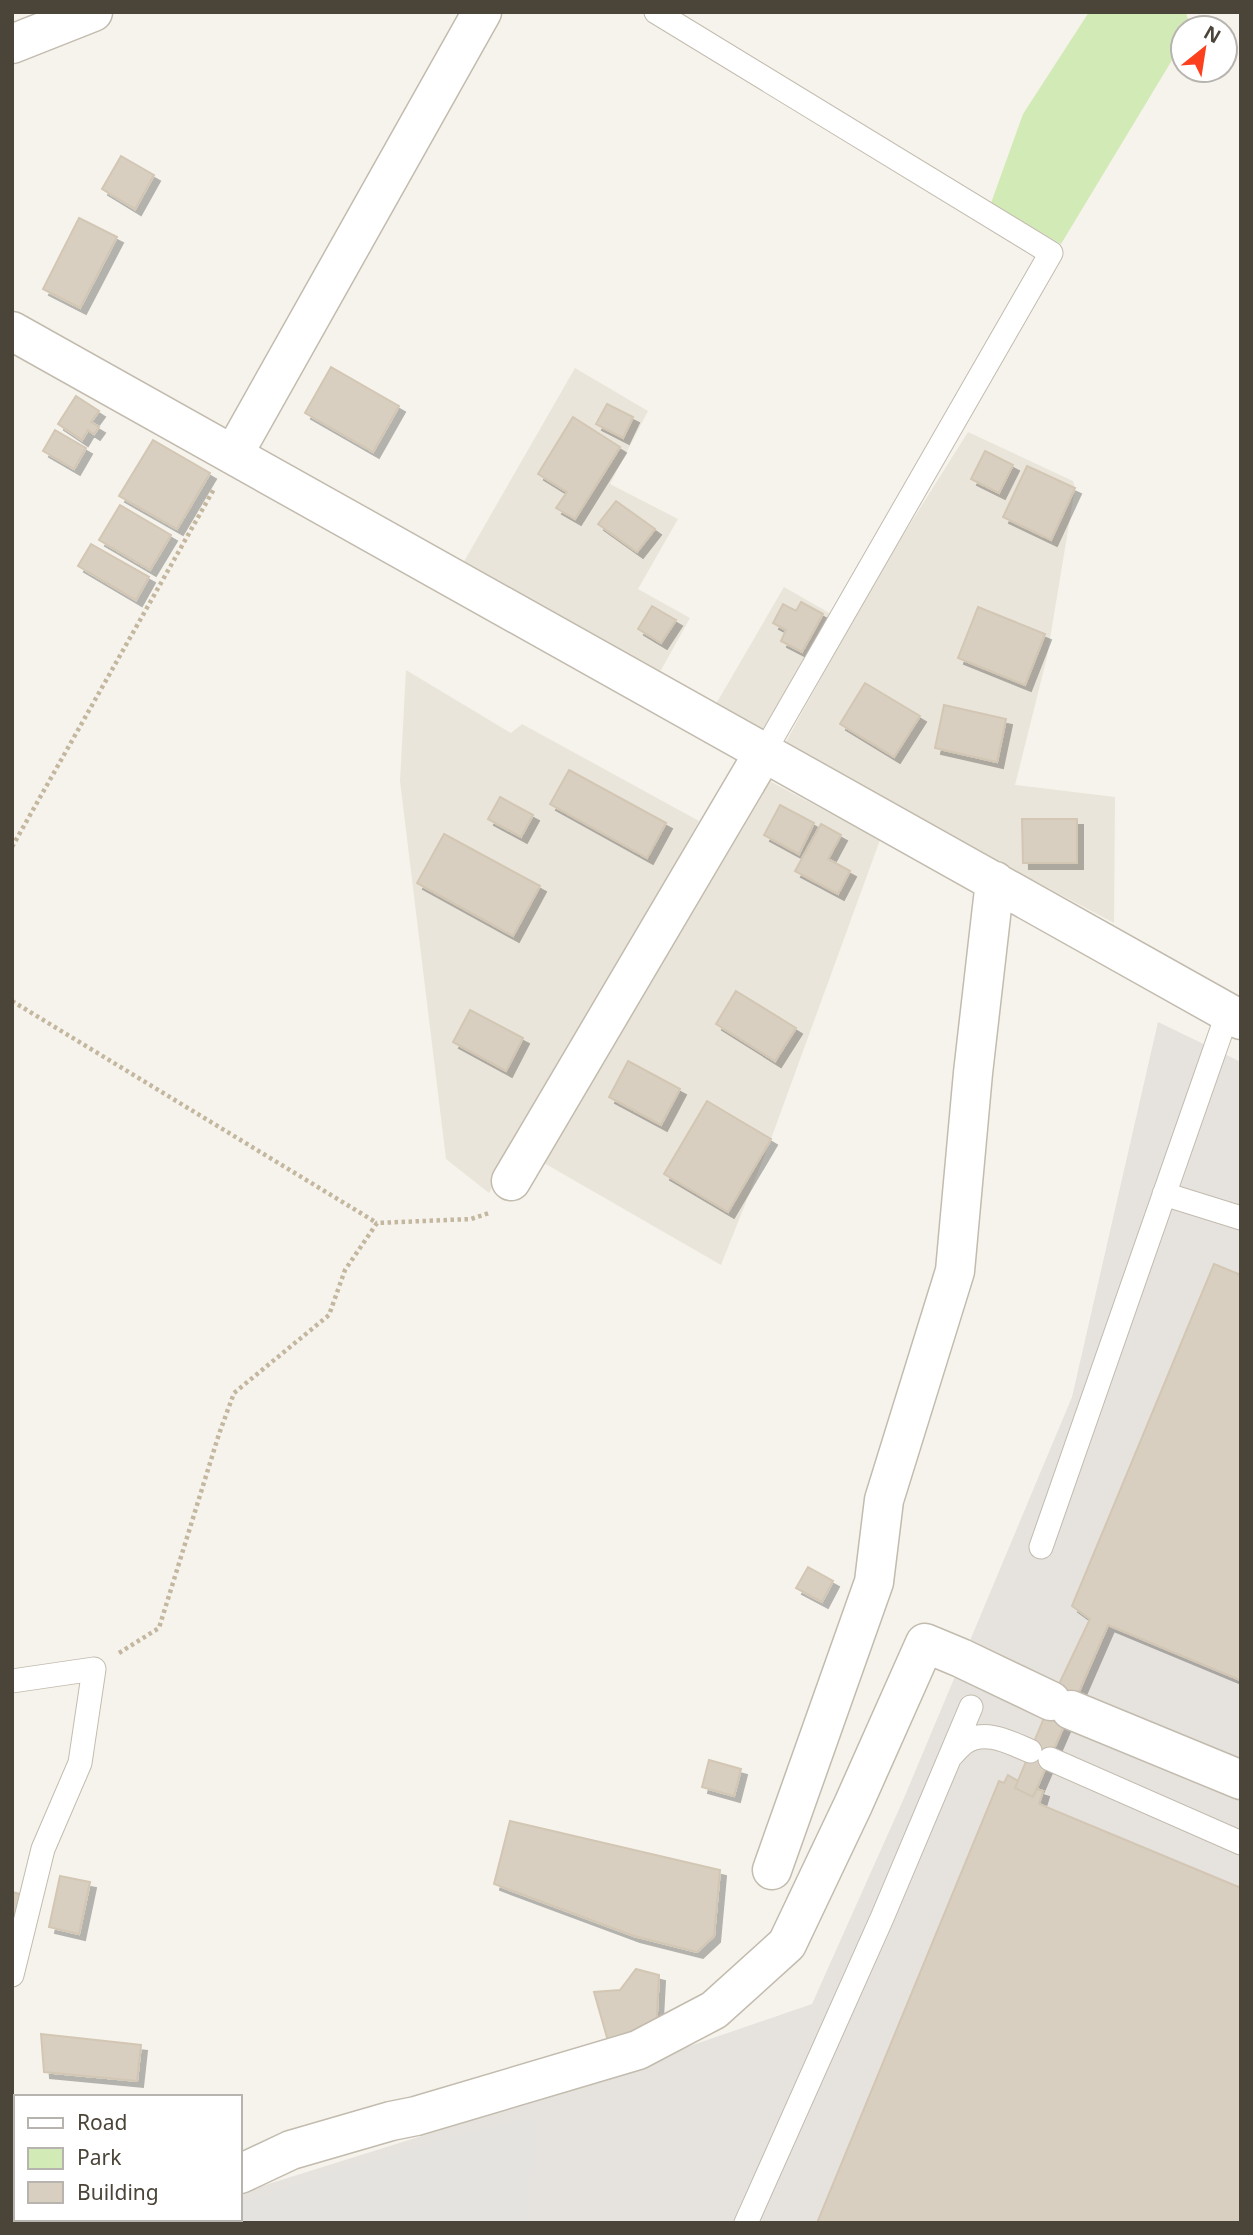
<svg xmlns="http://www.w3.org/2000/svg" width="1253" height="2235" viewBox="0 0 1253 2235" font-family="'Noto Sans',sans-serif">
<style>
.residential{fill:#eae5da}
.industrial{fill:#e6e2dd}
.green{fill:#d2eab5}
.parking{fill:#e5e3e0}
.building{fill:#d8cfc1;stroke:#d3c7b4;stroke-width:2;filter:url(#shadow)}
.lines{fill:none;stroke-linecap:round;stroke-linejoin:round}
.service-casing{stroke:#c2bbae;stroke-width:25}
.minor-casing{stroke:#c2bbae;stroke-width:41}
.path{stroke:#c4b79f;stroke-width:4.5;stroke-dasharray:3.5 3.5;stroke-linecap:butt}
.service{stroke:#fff;stroke-width:23}
.minor{stroke:#fff;stroke-width:38}
</style>
<defs>
<filter id="shadow"><feDropShadow dx="6" dy="6" stdDeviation="0" flood-color="#0004"/></filter>
</defs>
<rect width="100%" height="100%" fill="#f6f3ec"/>
<path class="residential" d="M575,368L648,411L610,484L678,519L638,589L690,618L660,672L462,565Z
M968,432L1073,481L1075,488L1047,657L1015,785L1115,797L1114,923L783,747L876,578Z
M784,587L833,615L765,731L716,704Z
M406,670L511,733L522,724L699,821L489,1193L446,1159L400,781Z
M764,778L880,840L771,1139L721,1265L544,1163Z"/>
<path class="industrial" d="M1158,1022L1241,1062V2223H171L176,2219H240V2193L492,2114L812,2004L904,1798L1072,1397Z"/>
<path class="green" d="M1089,12H1186L1190,28H1183V42L1061,244L991,203L1023,114Z"/>
<path class="parking" d="M536,2115L527,2223H185L195,2219H240V2204L345,2167Z"/>
<path class="building" d="M121,156L154,175L135,209L102,189Z
M79,218L117,237L80,308L43,289Z
M331,367L399,406L373,452L305,413Z
M76,396L99,411L91,422L99,427L94,434L88,430L82,440L58,424Z
M607,404L633,417L623,438L596,424Z
M573,417L620,447L575,519L556,508L567,492L538,474Z
M55,430L86,448L74,469L43,451Z
M153,440L210,473L177,529L119,496Z
M985,451L1013,465L999,493L971,479Z
M1027,466L1075,488L1051,540L1003,517Z
M616,501L655,529L637,552L598,524Z
M120,505L171,535L150,570L99,540Z
M91,544L149,577L136,600L78,566Z
M801,602L823,614L802,652L781,641L786,630L773,623L783,604L796,611Z
M652,606L676,620L661,643L638,629Z
M978,607L1045,634L1025,685L958,658Z
M865,683L920,716L894,757L840,724Z
M944,705L1006,719L997,762L935,748Z
M569,770L666,823L647,858L550,804Z
M500,797L533,815L521,837L488,819Z
M780,805L814,823L799,854L764,835Z
M1022,819H1077V863H1023Z
M821,824L841,835L828,859L850,871L838,894L795,871Z
M444,834L540,886L513,936L417,883Z
M736,991L796,1028L775,1061L716,1024Z
M470,1010L523,1038L506,1071L453,1042Z
M628,1061L680,1089L661,1125L609,1097Z
M707,1101L771,1139L728,1212L664,1174Z
M1214,1264L1241,1275V1678L1240,1680L1108,1625L1033,1797L1015,1788L1051,1701L1090,1619L1072,1606Z
M808,1567L833,1581L822,1602L796,1588Z
M709,1760L741,1769L734,1796L702,1787Z
M1008,1775L1018,1781L1015,1788L1033,1797L1037,1789L1043,1791L1039,1804L1241,1888V2223H817L999,1781L1004,1783Z
M510,1821L720,1870L714,1936L697,1952L634,1936L494,1884Z
M60,1876L90,1882L79,1934L49,1927Z
M12,1892L32,1897L12,1975Z
M636,1969L659,1975L656,2031L608,2041L594,1992L620,1990Z
M41,2034L141,2045L137,2081L44,2072Z"/>
<g class="lines">
<g class="service-casing">
<path id="service" d="M656,12L1051,253L764,752
M1164,1194L1241,1218
M1041,1547L1228,1012
M12,1681L94,1669L80,1763L43,1849L12,1975
M952,1755C956,1751 960,1746 964,1743C984,1728 1011,1743 1030,1751
M1050,1759L1241,1843
M746,2223L882,1918L971,1707"/>
</g>
<g class="minor-casing">
<path id="minor" d="M12,44L93,12
M12,331L1241,1020
M233,455L482,12
M511,1181L764,752
M1071,1710L1241,1780
M772,1870L874,1582L884,1500L955,1271L973,1073L995,881
M240,2174L291,2150L391,2121L416,2116L638,2050L714,2010L787,1944L853,1805L925,1643L961,1658L1051,1701
M131,2223L139,2219"/>
</g>
<path class="path" d="M12,847L214,489
M12,1001L377,1223
M119,1653L159,1628L219,1434L234,1393L329,1315L345,1270L377,1223L471,1219L489,1213"/>
<use href="#service" class="service"/>
<use href="#minor" class="minor"/>
</g>
<rect width="1253" height="2235" fill="none" stroke="#4b4439" stroke-width="28"/>
<rect x="14" y="2095" width="228" height="126" fill="#ffffff" stroke="#b7b4b0" stroke-width="2"/>
<rect x="28" y="2118" width="35" height="10" fill="#ffffff" stroke="#b7b4b0" stroke-width="2"/>
<text x="77" y="2130" font-size="21" fill="#4b4439">Road</text>
<rect x="28" y="2148" width="35" height="21" fill="#d2eab5" stroke="#b7b4b0" stroke-width="2"/>
<text x="77" y="2165" font-size="21" fill="#4b4439">Park</text>
<rect x="28" y="2182" width="35" height="21" fill="#d8cfc1" stroke="#b7b4b0" stroke-width="2"/>
<text x="77" y="2200" font-size="21" fill="#4b4439">Building</text>
<g transform="translate(1204 49) rotate(30)"><circle r="33" fill="#ffffff" stroke="#b7b4b0" stroke-width="2"/>
<path d="M0-5L12 26L0 18L-12 26Z" fill="#fc3f1d"/>
<text y="-10" font-size="19" font-weight="bold" text-anchor="middle" fill="#4b4439">N</text>
</g>
</svg>
